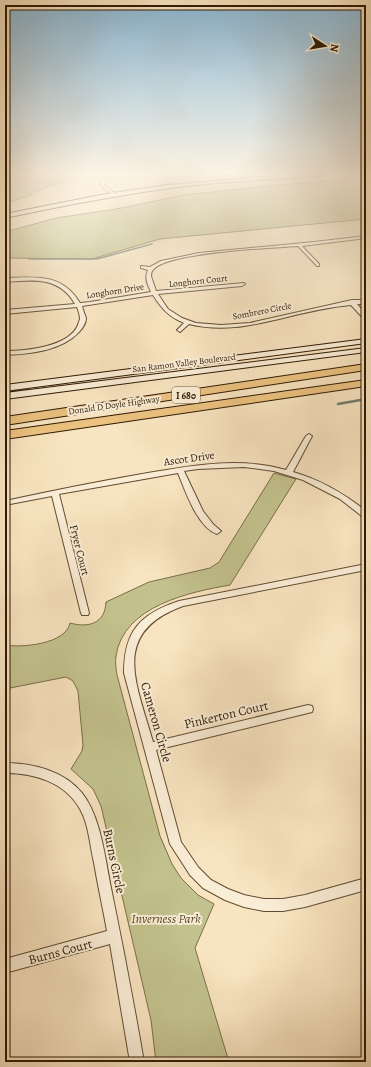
<svg xmlns="http://www.w3.org/2000/svg" width="371" height="1067" viewBox="0 0 371 1067" font-family="Alegreya,serif">
<style>
.green{fill:#c3c28e;stroke:#796e49}
.lines{fill:none;stroke-linecap:round;stroke-linejoin:round}
.stream-far1{stroke:#727c71;stroke-width:1.5}
.stream{stroke:#727c71;stroke-width:2.5}
.street-casing{stroke:#614c33;stroke-width:2}
.secondary-casing{stroke:#2f1a04;stroke-width:2}
.highway-casing{stroke:#2f1a04;stroke-width:2}
.street{fill:#faedd6;fill-rule:evenodd}
.secondary{fill:#faedd6;fill-rule:evenodd}
.highway{fill:#ecc280;fill-rule:evenodd}
.labels{text-anchor:middle;stroke-width:4;stroke-linejoin:round;paint-order:stroke}
.far-street-label{font-size:9px;fill:#2f1a04;stroke:#faedd6}
.shield{fill:#faedd6;stroke:#6c5943;stroke-width:1}
.shield-label{font-size:10px;font-weight:bold;fill:#2f1a04}
.street-label{font-size:11px;fill:#2f1a04;stroke:#faedd6}
.near-street-label{font-size:13px;fill:#2f1a04;stroke:#faedd6}
.near-park-label{font-size:13px;font-style:italic;fill:#5b4c2d;stroke:#faedd6}
</style>
<rect width="100%" height="100%" fill="#f8e4c0"/>
<filter id="stains"><feTurbulence type="fractalNoise" baseFrequency=".005" numOctaves="4"/><feColorMatrix values="0 0 0 0 .2 0 0 0 0 .09 0 0 0 0 .02 0 0 0 .5 -.17"/></filter>
<radialGradient id="worn" r=".72"><stop offset=".6" stop-color="#630" stop-opacity="0"/><stop offset="1" stop-color="#630" stop-opacity=".3"/></radialGradient>
<path class="green" d="M5,173H84L31,193L32,195L5,203Z
M366,178V219L160,239L92,259L5,258V232L56,218L116,209L185,195L268,186Z
M274,473L296,479L230,585C190,592 123,606 116,656C115,662 116,669 117,675L160,836L172,864L181,878L198,895L214,904L195,948L229,1062H156L151,1020L101,806L93,789L71,769L82,751L83,745L78,691L73,681L66,677L5,689V645C22,648 66,644 70,623C88,628 105,624 106,602L149,582L210,568L219,562Z"/>
<g class="lines">
<path class="stream-far1" d="M5,179L24,176L29,173
M29,259H97L152,244"/>
<path class="stream" d="M338,404L366,399"/>
<g class="street-casing">
<path id="street" d="M117,173H122L105,181L104,185L116,194L115,196L100,185L102,179Z
M247,173H251L256,178L253,179Z
M366,236V238L302,246L319,264V266H317L298,246C272,248 166,252 153,270C151,272 151,274 151,276L156,291L244,283L245,284L242,286L158,294L168,309L182,318L196,323L221,325L250,323L352,300H366V304H357L366,315V320L364,319L351,305C327,307 303,313 279,319C249,326 221,332 189,324L180,332L177,330L184,323C169,317 161,308 153,295L82,306C83,310 85,315 86,318C86,323 82,329 79,332C61,351 30,354 5,355V351C26,351 69,347 78,325C78,324 80,319 80,319C80,315 78,310 77,307L5,314V310L75,304C59,276 33,280 5,282V278C36,277 62,273 80,303L90,302L151,292C148,285 144,278 148,270L141,268V266L150,267L161,261L199,253L314,242Z
M309,434L312,436L293,472C321,480 343,493 366,511V517H363L340,499L303,480L274,471L244,467L198,469L184,471L203,511L213,524L221,531L217,534C197,527 185,490 178,473L59,494L89,613L88,615H82L81,613L52,496L5,505V501C51,491 96,482 142,474C190,466 239,456 286,470L306,436Z
M366,564V570L183,606C109,633 137,684 153,742L308,705L312,706L313,709L312,712L308,713L156,750L181,842L198,867L211,880L228,889L244,895L264,899H283L305,895L366,878V890L305,907L283,911H264L244,907L225,900L203,888L190,875L170,844L124,673C124,631 140,614 179,601Z
M5,763C33,763 64,771 82,793C101,817 105,858 111,888C123,946 134,1004 144,1062H130L110,944L5,973V959L107,931C103,909 98,886 94,863C90,846 89,825 80,809C65,782 34,773 5,773Z"/>
</g>
<g class="secondary-casing">
<path id="secondary" d="M312,173H331L328,175C280,179 233,181 185,186C125,194 65,205 5,218V214L25,210L106,194L167,185Z
M366,339V343L5,391V385Z
M366,348V352L5,399V393Z"/>
</g>
<g class="highway-casing">
<path id="highway" d="M366,364V370L5,425V417Z
M366,380V386L5,439V431Z"/>
</g>
<use href="#street" class="street"/>
<use href="#secondary" class="secondary"/>
<use href="#highway" class="highway"/>
</g>
<linearGradient id="sky" x2="0" y2="1"><stop stop-color="#8bb8d5"/><stop offset="0.54" stop-color="#fcf3e3"/><stop offset="1" stop-color="#fcf3e3" stop-opacity="0"/></linearGradient>
<rect width="371" height="322" fill="url(#sky)"/>
<g class="labels">
<g class="far-street-label">
<text transform="translate(198 281) rotate(-6)" y="3">Longhorn Court</text>
<text transform="translate(115 291) rotate(-9)" y="3">Longhorn Drive</text>
<text transform="translate(262 311) rotate(-11)" y="3">Sombrero Circle</text>
<text transform="translate(184 363) rotate(-7)" y="3">San Ramon Valley Boulevard</text>
<text transform="translate(114 405) rotate(-8)" y="3">Donald D Doyle Highway</text>
</g>
<rect class="shield" x="172" y="387" width="28" height="16" rx="3"/>
<g class="shield-label">
<text x="186" y="399">I 680</text>
</g>
<g class="street-label">
<text transform="translate(189 458) rotate(-8)" y="4">Ascot Drive</text>
<text transform="translate(80 550) rotate(76)" y="4">Fryer Court</text>
</g>
<g class="near-street-label">
<text transform="translate(226 714) rotate(-13)" y="5">Pinkerton Court</text>
<text transform="translate(157 722) rotate(74)" y="5">Cameron Circle</text>
<text transform="translate(115 861) rotate(78)" y="5">Burns Circle</text>
<text transform="translate(60 951) rotate(-15)" y="5">Burns Court</text>
</g>
<g class="near-park-label">
<text x="166" y="923">Inverness Park</text>
</g>
</g>
<rect width="371" height="1067" fill="none" stroke="#f8e4c0" stroke-width="20"/>
<rect x="6" y="6" width="359" height="1055" fill="none" stroke="#2f1a04" stroke-width="2"/>
<rect x="10" y="10" width="351" height="1047" fill="none" stroke="#2f1a04"/>
<g transform="translate(325 46) rotate(102)" stroke="#faedd6" stroke-width="3" paint-order="stroke">
<path d="M0-3L7 15L0 10L-7 15Z" fill="#2f1a04"/>
<text y="-6" font-size="11" font-weight="bold" text-anchor="middle" fill="#2f1a04">N</text>
</g>
<rect width="100%" height="100%" filter="url(#stains)"/>
<rect width="100%" height="100%" fill="url(#worn)"/>
</svg>
